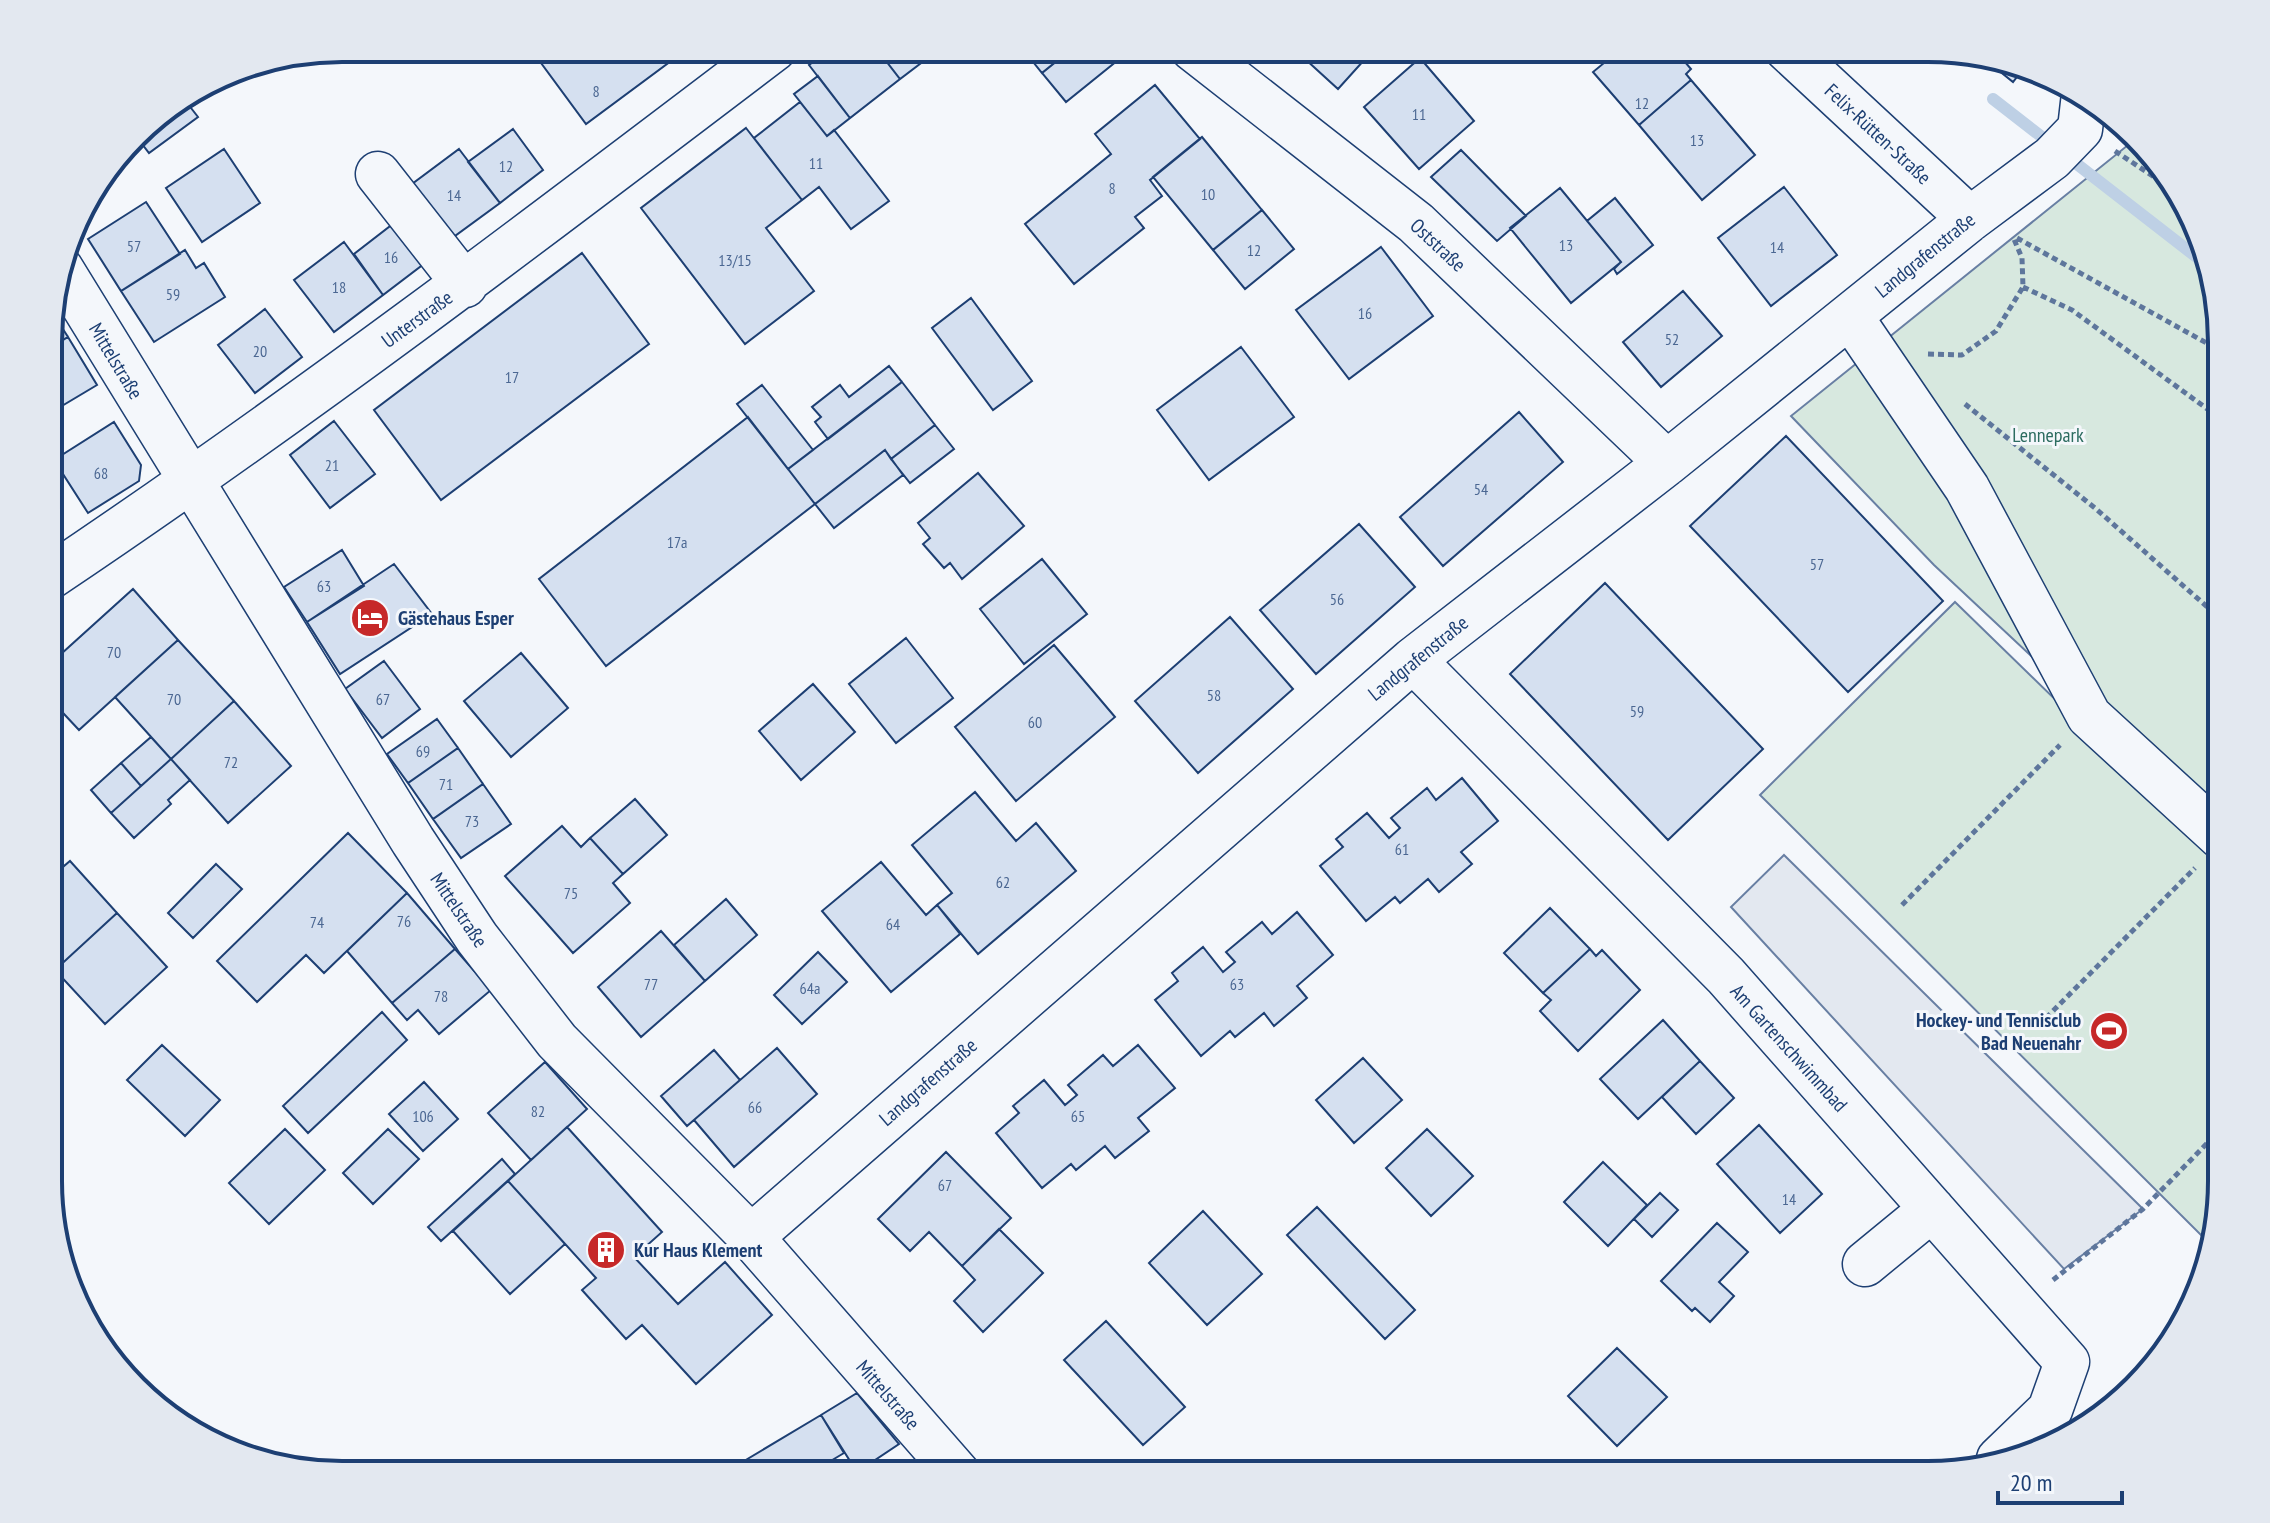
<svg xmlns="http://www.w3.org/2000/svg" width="2270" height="1523" viewBox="0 0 2270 1523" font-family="'PT Sans Narrow',sans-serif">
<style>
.green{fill:#d7e8df;stroke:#687fa3;stroke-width:2}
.parking{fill:#e3e8f0;stroke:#687fa3;stroke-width:2}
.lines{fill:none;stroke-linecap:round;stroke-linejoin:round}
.stream{stroke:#bed0e5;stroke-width:12}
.building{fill:#d5e0f0;stroke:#1d3f73;stroke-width:2}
.minor-casing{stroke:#1d3f73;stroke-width:47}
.path{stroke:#5e769c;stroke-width:5;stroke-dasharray:6 4;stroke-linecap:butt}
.minor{stroke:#f4f7fb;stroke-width:44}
.labels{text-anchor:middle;stroke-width:6;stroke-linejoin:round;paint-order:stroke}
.number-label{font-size:16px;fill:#4b6792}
.street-label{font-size:20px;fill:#1d3f73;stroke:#f4f7fb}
.park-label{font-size:20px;fill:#2c6c60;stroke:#f4f7fb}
.poi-label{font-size:20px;font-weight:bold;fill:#1d3f73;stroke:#f4f7fb;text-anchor:start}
.rim{fill:none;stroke:#1d3f73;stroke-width:4}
</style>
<rect width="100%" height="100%" fill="#f4f7fb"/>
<path class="green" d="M2133,141L2183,195L2221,323V834L1934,565L1791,416Z
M1955,602L2221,861V1200L2212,1246L1760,795Z"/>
<path class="parking" d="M1784,855L2143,1209L2064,1269L1731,907Z"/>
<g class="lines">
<path class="stream" d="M1928,48L1939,56
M1993,99L2203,262"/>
</g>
<path class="building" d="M530,48H667L675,58L586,124Z
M832,48H876L900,79L850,118L809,65Z
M876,48H929L933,54L900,79Z
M1022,48H1073L1042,73Z
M1073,48H1133L1066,102L1042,73Z
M1293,48H1375L1338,89Z
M1606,48H1673L1691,69L1686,74L1691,80L1639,125L1593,72L1604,63L1597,55Z
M1982,57L2022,63L2026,65L2013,82Z
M1420,58L1474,121L1419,169L1364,107Z
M818,76L850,118L827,136L794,94Z
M1691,80L1755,155L1702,200L1639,125Z
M1155,85L1200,139L1150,180L1162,196L1135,217L1144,228L1074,284L1025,224L1111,154L1095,134Z
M184,99L198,117L149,153L136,136L148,121Z
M800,102L827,136L834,130L889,201L851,229L819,187L802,200L754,138Z
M746,128L802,200L766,228L814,291L745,344L641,208Z
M513,129L543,170L500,203L468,162Z
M1202,137L1262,210L1213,250L1153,177Z
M224,149L260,203L202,242L166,188Z
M459,149L500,203L448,241L408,187Z
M1461,150L1526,216L1497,241L1431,177Z
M1784,187L1837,255L1771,306L1718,238Z
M1560,188L1621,262L1571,303L1510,228Z
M1615,198L1653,245L1617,274L1614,269L1621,262L1587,221Z
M146,202L180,254L121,291L88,239Z
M1262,210L1294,249L1245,289L1213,250Z
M398,220L429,260L383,295L354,254Z
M344,242L383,295L334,332L294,280Z
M1381,247L1433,316L1349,379L1296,310Z
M185,250L196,268L204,263L225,297L154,342L121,291Z
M582,253L649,344L441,500L374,410Z
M1683,291L1722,336L1661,387L1623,342Z
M971,298L1032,381L993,410L932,328Z
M50,309L68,337L50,348Z
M265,309L302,357L255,393L218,345Z
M68,337L97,385L50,413V348Z
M1241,347L1294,417L1209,480L1157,410Z
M889,366L902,382L828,439L815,422L821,417L812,407L840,385L849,397Z
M902,382L935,425L891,459L885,450L815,504L788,469Z
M762,385L813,450L788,469L737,404Z
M1519,412L1563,462L1443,566L1400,517Z
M748,417L815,504L606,666L539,579Z
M334,421L375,474L330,508L290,455Z
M114,422L141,465L139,481L88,513L54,460Z
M935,425L954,449L910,483L891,459Z
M1786,436L1943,601L1848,692L1690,526Z
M885,450L903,475L834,528L815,504Z
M978,473L1024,526L962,579L950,563L944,568L923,544L930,538L918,523Z
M1359,524L1415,587L1316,674L1260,610Z
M342,550L364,586L307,622L284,587Z
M1042,559L1087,614L1024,664L980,609Z
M394,564L432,614L340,674L307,622Z
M1605,583L1763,749L1668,840L1510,674Z
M133,589L178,640L79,730L50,699V664Z
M1230,617L1293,689L1198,773L1135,701Z
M906,638L953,698L896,743L849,684Z
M178,640L234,701L171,759L115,697Z
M1054,645L1115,717L1016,801L955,727Z
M521,653L568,708L511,757L464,701Z
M384,661L420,709L382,738L345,689Z
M813,684L855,732L801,780L759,731Z
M234,701L291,766L228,823L171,759Z
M437,719L458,748L408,783L387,754Z
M151,737L171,759L141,786L121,763Z
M458,748L483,784L433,819L408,783Z
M171,759L190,780L168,800L171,804L134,838L111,813Z
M121,763L141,786L111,813L91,790Z
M1462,778L1498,821L1461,852L1472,864L1439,892L1428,879L1400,903L1395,897L1366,921L1320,866L1343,847L1336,839L1367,813L1389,838L1400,828L1391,818L1427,788L1436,800Z
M483,784L511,824L461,858L433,819Z
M975,792L1016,841L1036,823L1076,871L978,954L937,905L952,893L912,845Z
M635,799L667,835L623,874L590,838Z
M562,826L581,847L590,838L623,874L613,883L630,903L573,953L505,876Z
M348,833L407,893L324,973L306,955L257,1002L217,961Z
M57,858L64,866L70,861L117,913L55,970L50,964V864Z
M881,862L926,915L937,905L960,934L891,992L822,911Z
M216,864L242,889L193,938L168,913Z
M407,893L455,949L392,1003L347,951Z
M726,899L757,935L705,981L674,945Z
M1550,908L1590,949L1543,993L1504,953Z
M1297,912L1333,955L1297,986L1307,998L1274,1026L1264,1013L1235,1037L1230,1031L1201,1056L1155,1000L1178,981L1172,973L1203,947L1223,972L1235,962L1226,952L1262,922L1272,934Z
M117,913L167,967L105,1024L55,970Z
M661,931L705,981L641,1037L598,987Z
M455,949L491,990L439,1034L418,1010L407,1020L392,1003Z
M1590,949L1596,956L1602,950L1640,990L1578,1051L1540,1011L1551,1000L1543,993Z
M818,952L847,982L802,1024L774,995Z
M382,1012L407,1040L308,1133L283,1106Z
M1663,1020L1700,1061L1638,1119L1600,1079Z
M162,1045L220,1100L185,1136L127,1080Z
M1138,1045L1175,1088L1138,1118L1149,1131L1115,1158L1105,1146L1076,1170L1071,1164L1042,1188L996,1133L1019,1113L1013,1106L1044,1080L1065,1105L1077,1095L1068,1085L1103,1055L1113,1066Z
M777,1048L817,1094L734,1167L694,1120Z
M714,1050L740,1080L687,1126L661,1096Z
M1363,1058L1402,1100L1354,1143L1316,1100Z
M1700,1061L1734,1098L1696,1134L1662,1097Z
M545,1062L587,1109L531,1160L488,1113Z
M424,1082L458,1119L423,1151L389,1114Z
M1759,1125L1822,1194L1780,1233L1717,1164Z
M567,1127L662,1232L634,1257L678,1304L725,1262L772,1315L696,1384L642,1325L626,1339L582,1290L596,1278L508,1181Z
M285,1129L325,1170L269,1224L229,1183Z
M388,1129L419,1159L373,1204L343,1173Z
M1427,1129L1473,1176L1431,1216L1386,1168Z
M946,1152L1011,1218L962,1266L929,1232L910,1251L878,1219Z
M502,1159L515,1174L441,1241L428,1227Z
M1603,1162L1647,1205L1608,1246L1564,1202Z
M508,1181L565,1244L510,1294L453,1231Z
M1660,1193L1678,1210L1652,1237L1634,1219Z
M1317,1207L1415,1310L1385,1339L1287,1235Z
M1203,1211L1262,1274L1207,1325L1149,1263Z
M1717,1223L1748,1252L1719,1282L1734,1296L1710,1322L1695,1308L1692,1311L1661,1281Z
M999,1229L1043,1273L983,1332L954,1301L975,1280L962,1266Z
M1106,1321L1185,1407L1143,1445L1064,1360Z
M1617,1348L1667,1397L1617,1446L1568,1396Z
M857,1393L899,1444L857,1472L821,1415Z
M821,1415L844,1453L807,1475H732L729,1470Z"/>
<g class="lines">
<g class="minor-casing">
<path id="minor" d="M1192,48L1416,223L1667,463
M1786,48L1970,219
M378,174L465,285
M61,269L413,841L477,938L557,1041L751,1237L959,1475
M1850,316L1967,488L2089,716L2221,837
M50,577C299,410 537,229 775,48
M1413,660L1726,976L2067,1362L2050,1410L1999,1459
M751,1237L1413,660L1667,463L1970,219L2052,158L2080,129L2084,94
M1865,1264L1932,1209"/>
</g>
<path class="path" d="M2115,151L2183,196
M2017,238L2221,351
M2023,287L2072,310L2221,419
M1928,354L1962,355L1996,331L2023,287L2022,258L2013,237
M1965,404L2095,508L2221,619
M1902,905L2060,745
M2039,1025L2195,868
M2053,1280L2143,1209L2221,1129"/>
<use href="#minor" class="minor"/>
</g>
<defs>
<g id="hotel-disc" transform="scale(2)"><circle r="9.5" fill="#c62828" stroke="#f4f7fb"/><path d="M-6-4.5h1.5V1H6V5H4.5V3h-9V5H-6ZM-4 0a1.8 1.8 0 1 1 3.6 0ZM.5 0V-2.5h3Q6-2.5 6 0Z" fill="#fff"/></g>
<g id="stadium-disc" transform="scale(2)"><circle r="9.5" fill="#c62828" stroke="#f4f7fb"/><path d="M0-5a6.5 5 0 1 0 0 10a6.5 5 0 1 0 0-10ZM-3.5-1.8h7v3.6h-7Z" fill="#fff"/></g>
<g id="building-disc" transform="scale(2)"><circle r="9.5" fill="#c62828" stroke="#f4f7fb"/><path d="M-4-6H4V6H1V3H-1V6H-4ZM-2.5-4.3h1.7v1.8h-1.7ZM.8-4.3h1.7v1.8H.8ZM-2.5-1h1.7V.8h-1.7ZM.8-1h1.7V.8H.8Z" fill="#fff"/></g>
</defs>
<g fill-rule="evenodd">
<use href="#hotel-disc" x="370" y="618"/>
<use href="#stadium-disc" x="2109" y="1031"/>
<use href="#building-disc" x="606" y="1250"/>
</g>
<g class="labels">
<g class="number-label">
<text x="596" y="97">8</text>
<text x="1642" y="109">12</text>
<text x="1419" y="120">11</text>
<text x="1697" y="146">13</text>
<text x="816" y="169">11</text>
<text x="506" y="172">12</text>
<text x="1112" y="194">8</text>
<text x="1208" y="200">10</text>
<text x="454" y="201">14</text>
<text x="1566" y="251">13</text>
<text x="134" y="252">57</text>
<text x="1777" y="253">14</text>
<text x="1254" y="256">12</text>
<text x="391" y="263">16</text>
<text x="735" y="266">13/15</text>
<text x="339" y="293">18</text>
<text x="173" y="300">59</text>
<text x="1365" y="319">16</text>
<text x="1672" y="345">52</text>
<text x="260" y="357">20</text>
<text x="512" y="383">17</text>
<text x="332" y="471">21</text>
<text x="101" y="479">68</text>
<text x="1481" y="495">54</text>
<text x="677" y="548">17a</text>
<text x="1817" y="570">57</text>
<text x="324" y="592">63</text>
<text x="1337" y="605">56</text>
<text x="114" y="658">70</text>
<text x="1214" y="701">58</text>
<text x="174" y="705">70</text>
<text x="383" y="705">67</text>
<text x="1637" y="717">59</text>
<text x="1035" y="728">60</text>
<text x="423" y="757">69</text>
<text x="231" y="768">72</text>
<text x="446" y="790">71</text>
<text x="472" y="827">73</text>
<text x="1402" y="855">61</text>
<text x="1003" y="888">62</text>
<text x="571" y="899">75</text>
<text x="404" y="927">76</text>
<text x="317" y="928">74</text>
<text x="893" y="930">64</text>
<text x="651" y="990">77</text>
<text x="1237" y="990">63</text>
<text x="810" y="994">64a</text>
<text x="441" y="1002">78</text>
<text x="755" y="1113">66</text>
<text x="538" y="1117">82</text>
<text x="423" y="1122">106</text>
<text x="1078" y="1122">65</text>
<text x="945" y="1191">67</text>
<text x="1789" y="1205">14</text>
</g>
<g class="street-label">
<text transform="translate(1878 134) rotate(43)" y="7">Felix-Rütten-Straße</text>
<text transform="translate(1438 245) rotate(43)" y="7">Oststraße</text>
<text transform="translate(1925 255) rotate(-39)" y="7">Landgrafenstraße</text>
<text transform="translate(417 319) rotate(-36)" y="7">Unterstraße</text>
<text transform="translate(116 361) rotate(59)" y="7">Mittelstraße</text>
<text transform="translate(1418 658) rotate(-39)" y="7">Landgrafenstraße</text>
<text transform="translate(459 910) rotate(56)" y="7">Mittelstraße</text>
<text transform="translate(1789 1048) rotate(48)" y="7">Am Gartenschwimmbad</text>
<text transform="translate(928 1082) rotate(-41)" y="7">Landgrafenstraße</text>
<text transform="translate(888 1395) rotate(49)" y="7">Mittelstraße</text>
</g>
<g class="park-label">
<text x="2048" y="442">Lennepark</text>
</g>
<g class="poi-label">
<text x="398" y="625">Gästehaus Esper</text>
<text x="2081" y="1027" text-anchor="end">Hockey- und Tennisclub<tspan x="2081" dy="23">Bad Neuenahr</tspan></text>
<text x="634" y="1257">Kur Haus Klement</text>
</g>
</g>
<path d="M0 0H2270V1523H0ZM342 62H1928A280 280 0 0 1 2208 342V1181A280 280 0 0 1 1928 1461H342A280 280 0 0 1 62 1181V342A280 280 0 0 1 342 62Z" fill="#e3e8f0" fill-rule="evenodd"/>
<path class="rim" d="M342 62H1928A280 280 0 0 1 2208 342V1181A280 280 0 0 1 1928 1461H342A280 280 0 0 1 62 1181V342A280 280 0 0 1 342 62Z"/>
<path d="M1998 1491v12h124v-12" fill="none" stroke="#1d3f73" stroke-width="4"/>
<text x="2010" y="1491" font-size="24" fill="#1d3f73" stroke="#f4f7fb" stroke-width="6" paint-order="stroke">20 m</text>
</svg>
